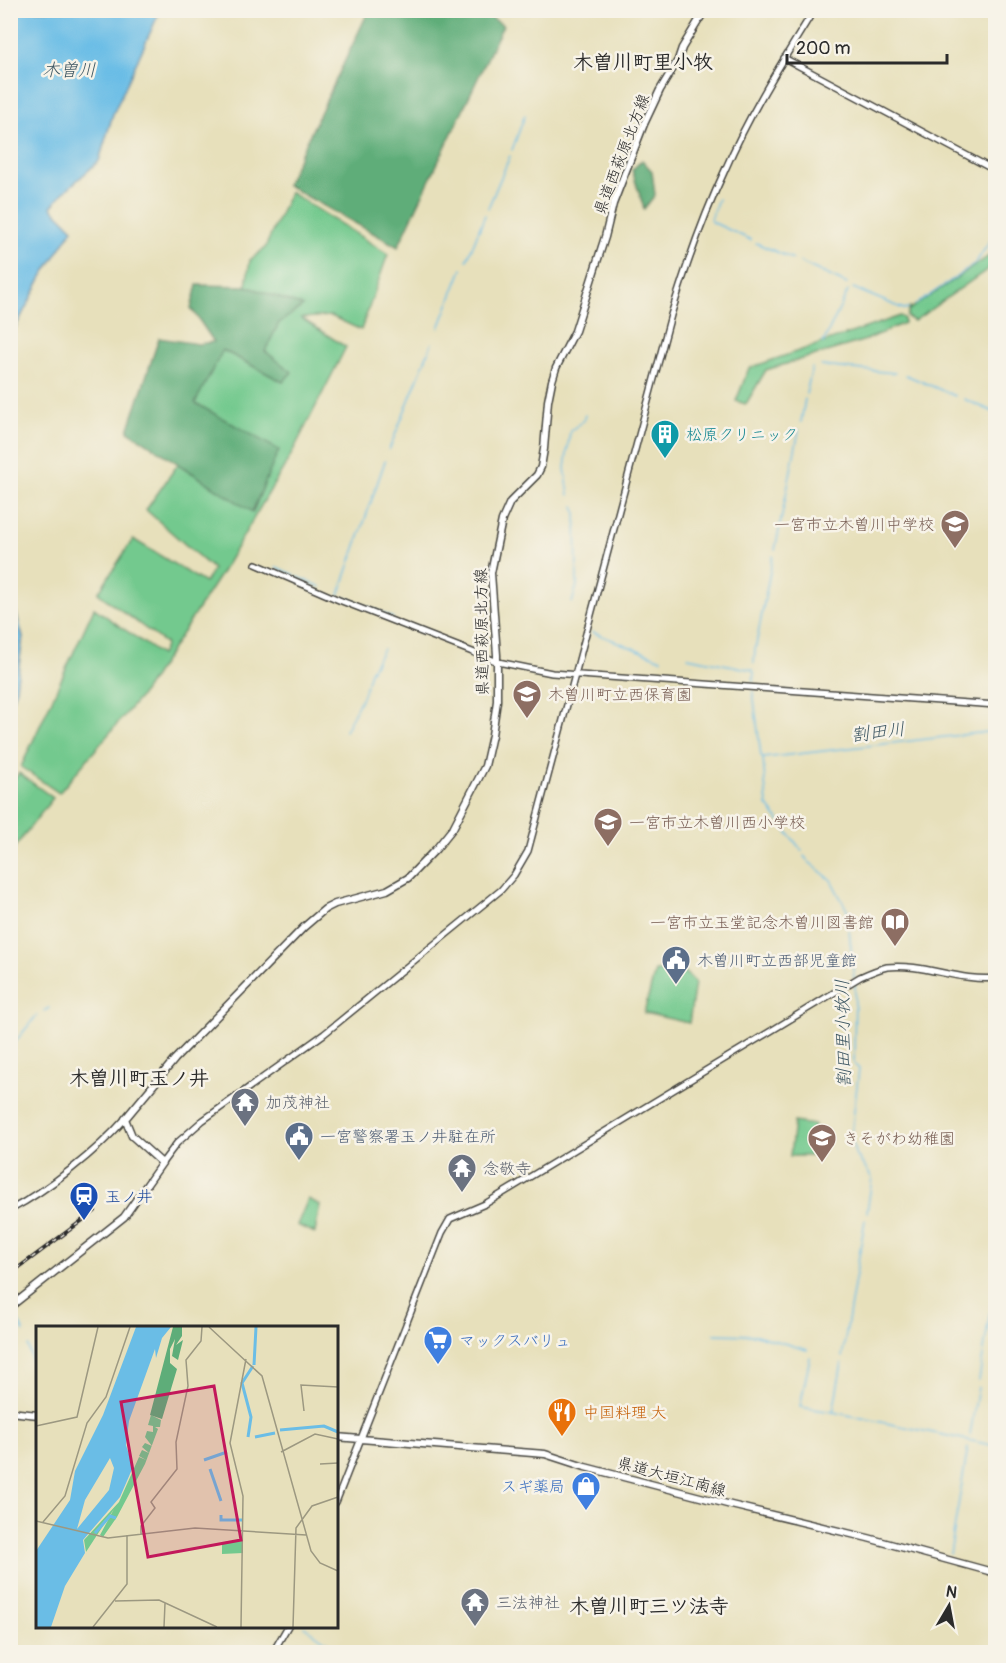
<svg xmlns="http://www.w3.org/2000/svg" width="1006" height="1663" viewBox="0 0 1006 1663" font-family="Pangolin,'Klee One',sans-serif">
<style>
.green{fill:#73c98e;stroke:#4f7a5c;stroke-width:1.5}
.forest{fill:#5ead79;stroke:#446c52;stroke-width:1.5}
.water{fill:#6abde6;stroke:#4a7488;stroke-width:1.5}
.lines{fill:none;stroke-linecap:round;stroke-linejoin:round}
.stream{stroke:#6abde6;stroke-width:1.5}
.tertiary-casing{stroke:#474641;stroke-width:8}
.secondary-casing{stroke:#474641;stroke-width:9}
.tertiary{stroke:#fff;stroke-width:5}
.secondary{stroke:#fff;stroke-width:6}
.rail-casing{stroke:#2b2b2b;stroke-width:4}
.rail{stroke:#f7f3e8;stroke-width:1.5;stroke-dasharray:4.5;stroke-linecap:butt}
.labels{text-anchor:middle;stroke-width:5;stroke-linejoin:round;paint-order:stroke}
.street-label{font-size:16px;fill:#2b2b2b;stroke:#f7f3e8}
.culture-label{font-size:16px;fill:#0d838f;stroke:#f7f3e8;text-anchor:start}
.education-label{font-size:16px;fill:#785e54;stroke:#f7f3e8;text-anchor:start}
.service-label{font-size:16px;fill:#4e5e75;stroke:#f7f3e8;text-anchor:start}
.worship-label{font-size:16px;fill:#5b616d;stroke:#f7f3e8;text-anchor:start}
.transit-label{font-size:16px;fill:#164399;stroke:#f7f3e8;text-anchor:start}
.shop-label{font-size:16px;fill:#366cbe;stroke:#f7f3e8;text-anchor:start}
.food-label{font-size:16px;fill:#c56008;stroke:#f7f3e8;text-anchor:start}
.water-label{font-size:18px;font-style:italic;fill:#3e5763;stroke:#f7f3e8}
.quarter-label{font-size:20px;font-weight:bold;fill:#2b2b2b;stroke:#f7f3e8}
.inset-river{fill:none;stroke:#6abde6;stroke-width:3}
.inset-road{fill:none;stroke:#9c9881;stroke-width:1.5}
.view{fill:#c2185b;fill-opacity:0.15;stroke:#c2185b;stroke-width:3}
.inset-edge{fill:none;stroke:#2b2b2b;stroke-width:3}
</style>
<rect width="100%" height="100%" fill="#f7f3e8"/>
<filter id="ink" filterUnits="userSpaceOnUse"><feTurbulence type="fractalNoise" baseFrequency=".0167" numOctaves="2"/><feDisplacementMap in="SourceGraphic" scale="12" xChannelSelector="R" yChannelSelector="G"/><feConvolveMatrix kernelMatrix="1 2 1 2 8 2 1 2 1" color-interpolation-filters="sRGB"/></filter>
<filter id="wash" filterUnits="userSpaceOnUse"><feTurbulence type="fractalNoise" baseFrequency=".008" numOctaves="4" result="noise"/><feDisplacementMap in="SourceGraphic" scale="24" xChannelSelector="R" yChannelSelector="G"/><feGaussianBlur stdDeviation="1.35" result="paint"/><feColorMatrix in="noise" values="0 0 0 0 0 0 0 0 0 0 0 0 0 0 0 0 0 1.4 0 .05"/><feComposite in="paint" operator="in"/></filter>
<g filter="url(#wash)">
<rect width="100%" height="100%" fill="#e7e0bb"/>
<path class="green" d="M290,192L388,254L361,330L331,316L301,318L346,347L290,457L222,572L144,692L59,793L21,767L94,608L161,655L166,644L98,593L133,539L205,583L213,569L146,510L178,464L253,512L278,450L195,403L222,350L283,382L291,372L265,351L279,323L302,306L246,286L250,260L265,248Z
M995,252V264L914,321L907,317L910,306V309Z
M900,316L904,318V323L866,340L766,370L746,404L736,401L749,368Z
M19,773L53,798L11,852V783Z
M681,969L695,982L689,1023L644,1013L655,971Z
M794,1122L814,1125L813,1156H790Z
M308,1199L320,1205L315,1233L297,1225Z"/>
<path class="forest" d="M369,10L481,11L503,25L398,247L286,185Z
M642,160L652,171L655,195L644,209L632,170Z
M197,285L246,286L303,306L279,323L265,351L292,372L283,382L223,350L195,403L279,450L252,512L128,431L159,338L198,344L214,342L191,308Z"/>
<path class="water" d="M11,10L160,11L113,114L99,161L64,192L51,207L73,229L43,275L11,336Z
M11,583L12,598L23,637L15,695L11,701Z"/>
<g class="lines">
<path class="stream" d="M512,150L525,115
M718,199L711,219L712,222L751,240
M488,208L510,156
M756,243L793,259
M467,260L485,215
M800,262L847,284
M853,288L899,307L904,309L908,308
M915,305L975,264L996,232
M439,328L462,269
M823,343L848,291
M821,366L895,373
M906,375L955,396
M806,394L812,368
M964,399L996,413
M801,422L805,399
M389,450L432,343
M569,495L565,468L570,431L583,421L585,415
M775,550L799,430
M276,567L294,575
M298,577L321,587
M339,595L385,461
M346,598L359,603
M572,603L577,585L576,512L574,506
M363,605L393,618
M592,632L661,659
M688,657L753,670
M754,663L755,650L773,556
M367,682L370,672L383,649
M753,682L754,672
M753,691L761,756L763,758L767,805L780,822
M345,731L362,697L366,685
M763,758L996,731
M782,825L802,851
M804,856L807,860
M809,862L831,880L847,910L854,978
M855,983L854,1064L859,1069L851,1137L855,1153L872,1178L867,1212
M44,1011L49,1008
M10,1048L37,1015
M991,1307L996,1285
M13,1312L24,1332
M714,1334L756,1335L807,1350
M28,1346L38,1386
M810,1357L800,1407L833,1412
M842,1357L865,1220
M842,1363L833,1412L996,1446
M979,1380L990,1312
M970,1435L978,1387
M950,1554L968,1447
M304,1626L341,1652"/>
</g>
</g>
<g filter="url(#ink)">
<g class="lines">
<g class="tertiary-casing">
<path id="tertiary" d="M784,58L996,171
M256,564L339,600L498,662L552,673L996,705
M162,1163L177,1143L202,1121L324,1034L501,890L514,875L528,851L671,315C686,266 703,217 725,170C749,114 782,62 814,10
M10,1210C48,1190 97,1151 125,1119
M336,1502L442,1233L450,1219L485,1204L860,977C869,973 878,969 887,967C923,963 959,982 996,978
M273,1652L288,1626"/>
</g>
<g class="secondary-casing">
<path id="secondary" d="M10,1307L124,1217L162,1163L132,1136L125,1119L175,1059L304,927L325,909L335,904L387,890L408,878L436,849L453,828L485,766L492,735L497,701V655L491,573L502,520L510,502L537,475L541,467L544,449L548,401L552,381L556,368L575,331L605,237L613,204L644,124L660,90L678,60L682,48L705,10
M10,1412L38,1415
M336,1437L545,1454L585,1467L731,1505L868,1538L996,1573"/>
</g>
<use href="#tertiary" class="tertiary"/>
<use href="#secondary" class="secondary"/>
<g class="rail-casing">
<path id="rail" d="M10,1274L95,1211"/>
</g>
<use href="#rail" class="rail"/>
</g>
</g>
<defs>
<g id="building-pin" transform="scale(1.5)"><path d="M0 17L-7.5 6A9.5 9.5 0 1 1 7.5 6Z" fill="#0f9aa8" stroke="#f7f3e8"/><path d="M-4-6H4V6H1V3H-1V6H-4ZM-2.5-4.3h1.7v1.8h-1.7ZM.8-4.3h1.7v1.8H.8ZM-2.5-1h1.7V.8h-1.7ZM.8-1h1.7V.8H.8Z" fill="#fff"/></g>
<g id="school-pin" transform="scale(1.5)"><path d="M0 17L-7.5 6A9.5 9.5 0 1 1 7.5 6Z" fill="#8d6e63" stroke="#f7f3e8"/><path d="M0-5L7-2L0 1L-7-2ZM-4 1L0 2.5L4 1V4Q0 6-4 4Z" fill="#fff"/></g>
<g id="library-pin" transform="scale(1.5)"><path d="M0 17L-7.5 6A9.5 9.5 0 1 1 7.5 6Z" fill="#8d6e63" stroke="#f7f3e8"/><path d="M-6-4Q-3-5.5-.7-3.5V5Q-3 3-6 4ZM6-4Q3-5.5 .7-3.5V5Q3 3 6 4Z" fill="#fff"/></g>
<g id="civic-pin" transform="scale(1.5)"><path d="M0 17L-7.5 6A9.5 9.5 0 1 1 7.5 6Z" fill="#5c6f8a" stroke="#f7f3e8"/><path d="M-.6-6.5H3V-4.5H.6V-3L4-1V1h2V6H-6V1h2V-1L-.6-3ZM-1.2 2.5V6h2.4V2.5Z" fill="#fff"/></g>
<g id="temple-pin" transform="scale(1.5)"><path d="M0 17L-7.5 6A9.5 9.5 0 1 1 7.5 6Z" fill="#6b7280" stroke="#f7f3e8"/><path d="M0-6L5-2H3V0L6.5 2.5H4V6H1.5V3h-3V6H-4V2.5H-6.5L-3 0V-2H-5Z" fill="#fff"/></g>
<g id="station-pin" transform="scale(1.5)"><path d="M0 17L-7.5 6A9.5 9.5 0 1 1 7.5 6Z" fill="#1a4fb4" stroke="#f7f3e8"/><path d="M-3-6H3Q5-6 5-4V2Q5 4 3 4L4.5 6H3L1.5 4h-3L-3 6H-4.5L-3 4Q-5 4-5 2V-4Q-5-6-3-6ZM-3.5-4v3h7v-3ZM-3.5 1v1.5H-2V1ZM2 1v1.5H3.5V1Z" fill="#fff"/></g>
<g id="supermarket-pin" transform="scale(1.5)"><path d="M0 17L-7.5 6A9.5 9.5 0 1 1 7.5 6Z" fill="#3f7fe0" stroke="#f7f3e8"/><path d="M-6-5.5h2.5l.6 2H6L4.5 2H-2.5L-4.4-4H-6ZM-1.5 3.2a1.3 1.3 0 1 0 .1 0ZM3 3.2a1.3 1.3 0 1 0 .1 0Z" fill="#fff"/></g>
<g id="restaurant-pin" transform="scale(1.5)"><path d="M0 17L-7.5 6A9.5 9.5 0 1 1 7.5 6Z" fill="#e8710a" stroke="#f7f3e8"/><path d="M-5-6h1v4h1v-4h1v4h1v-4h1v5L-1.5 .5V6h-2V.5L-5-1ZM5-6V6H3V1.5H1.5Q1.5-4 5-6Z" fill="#fff"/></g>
<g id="shop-pin" transform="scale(1.5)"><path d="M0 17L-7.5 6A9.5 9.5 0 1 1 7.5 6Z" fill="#3f7fe0" stroke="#f7f3e8"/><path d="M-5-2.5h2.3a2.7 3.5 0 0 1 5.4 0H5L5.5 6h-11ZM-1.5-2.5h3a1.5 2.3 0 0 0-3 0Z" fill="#fff"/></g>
</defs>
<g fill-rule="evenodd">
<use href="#building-pin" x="665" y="434"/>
<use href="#school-pin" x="955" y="524"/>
<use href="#school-pin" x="527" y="694"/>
<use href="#school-pin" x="608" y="822"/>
<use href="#library-pin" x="895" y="922"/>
<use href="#civic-pin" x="676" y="960"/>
<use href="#temple-pin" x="245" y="1102"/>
<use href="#civic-pin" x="299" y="1136"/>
<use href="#school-pin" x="822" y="1138"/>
<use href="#temple-pin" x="462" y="1168"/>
<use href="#station-pin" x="84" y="1196"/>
<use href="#supermarket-pin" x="438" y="1340"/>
<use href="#restaurant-pin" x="562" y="1412"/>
<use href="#shop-pin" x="586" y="1486"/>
<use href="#temple-pin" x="475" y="1602"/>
</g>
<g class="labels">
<g class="street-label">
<text transform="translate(621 154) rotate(-69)" y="6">県道西萩原北方線</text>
<text transform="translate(481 632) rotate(-91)" y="6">県道西萩原北方線</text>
<text transform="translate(672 1476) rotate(15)" y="6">県道大垣江南線</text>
</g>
<g class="culture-label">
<text x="686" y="440">松原クリニック</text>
</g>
<g class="education-label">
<text x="934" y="530" text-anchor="end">一宮市立木曽川中学校</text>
<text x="548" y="700">木曽川町立西保育園</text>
<text x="629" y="828">一宮市立木曽川西小学校</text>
<text x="874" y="928" text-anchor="end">一宮市立玉堂記念木曽川図書館</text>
<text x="843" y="1144">きそがわ幼稚園</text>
</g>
<g class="service-label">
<text x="697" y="966">木曽川町立西部児童館</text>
<text x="320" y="1142">一宮警察署玉ノ井駐在所</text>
</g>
<g class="worship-label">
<text x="266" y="1108">加茂神社</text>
<text x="483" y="1174">念敬寺</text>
<text x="496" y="1608">三法神社</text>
</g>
<g class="transit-label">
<text x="105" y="1202">玉ノ井</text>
</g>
<g class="shop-label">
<text x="459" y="1346">マックスバリュ</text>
<text x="565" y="1492" text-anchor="end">スギ薬局</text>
</g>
<g class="food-label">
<text x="583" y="1418">中国料理 大</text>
</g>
<g class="water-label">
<text x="69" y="76">木曽川</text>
<text transform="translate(878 732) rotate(-7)" y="6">割田川</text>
<text transform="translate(843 1033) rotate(-91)" y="6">割田里小牧川</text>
</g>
<g class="quarter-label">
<text x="643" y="69">木曽川町里小牧</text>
<text x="139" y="1085">木曽川町玉ノ井</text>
<text x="649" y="1613">木曽川町三ツ法寺</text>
</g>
</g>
<g transform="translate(36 1326)">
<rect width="302" height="302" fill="#e7e0bb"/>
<path d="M115,89L125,94L124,101H119L122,103L109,138L81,191L67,211L64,209L78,183L50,226L48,214L83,176L103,131L110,134L103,130L106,124L113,127L106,121L109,117L116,120L109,111L111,105L117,106V100L112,99ZM207,215V227L186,228V216Z" fill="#73c98e"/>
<path d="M137,1H146V10L140,19L147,14L142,34L136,30L139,13L134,23V37L141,43L126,93L114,89Z" fill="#5ead79"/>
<path d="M100,1H135L126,12L120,32L119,23L93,95L90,119L97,141L84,171L47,214L49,227L29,260L15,301H0V225L34,174L39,145L67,89ZM74,132L78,142L73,164L41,203L49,174Z" fill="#6abde6" fill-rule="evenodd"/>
<path class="inset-river" d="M218,39L220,1M244,104L288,100L302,106M212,111L215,91L206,57L217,40M219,111L239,107M168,134L191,126M174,143L185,175M185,189V194H206M59,207L74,190L80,192"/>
<path class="inset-road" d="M173,1L226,50L275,225L284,237L302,245M268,85L265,59L302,61M0,100L41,91L62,1M245,126L279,108L302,113M284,138L302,137M0,195L72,212L159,202L270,209M7,196L29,170L51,97L70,71L94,1M105,208V200L119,182L115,176L141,143L140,116L152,60L150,34L165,15L166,1M79,275L123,274L181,301M57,301L91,258V209M128,301L129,277M205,301L207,170L194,117L210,33M257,301L260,202L276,180L302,171"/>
<path class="view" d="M178,60L205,214L112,231L85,76Z"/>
<rect width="302" height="302" class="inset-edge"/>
</g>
<rect width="1006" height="1663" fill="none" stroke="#f7f3e8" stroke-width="36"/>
<g transform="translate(949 1606) rotate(10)" stroke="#f7f3e8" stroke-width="4.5" paint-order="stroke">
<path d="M0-4.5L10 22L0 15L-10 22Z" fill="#2b2b2b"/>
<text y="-9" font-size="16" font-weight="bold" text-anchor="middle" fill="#2b2b2b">N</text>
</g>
<path d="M787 54v9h160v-9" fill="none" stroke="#2b2b2b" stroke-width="3"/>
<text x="796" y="54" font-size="18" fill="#2b2b2b" stroke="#f7f3e8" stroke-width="4.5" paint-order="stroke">200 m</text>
</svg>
